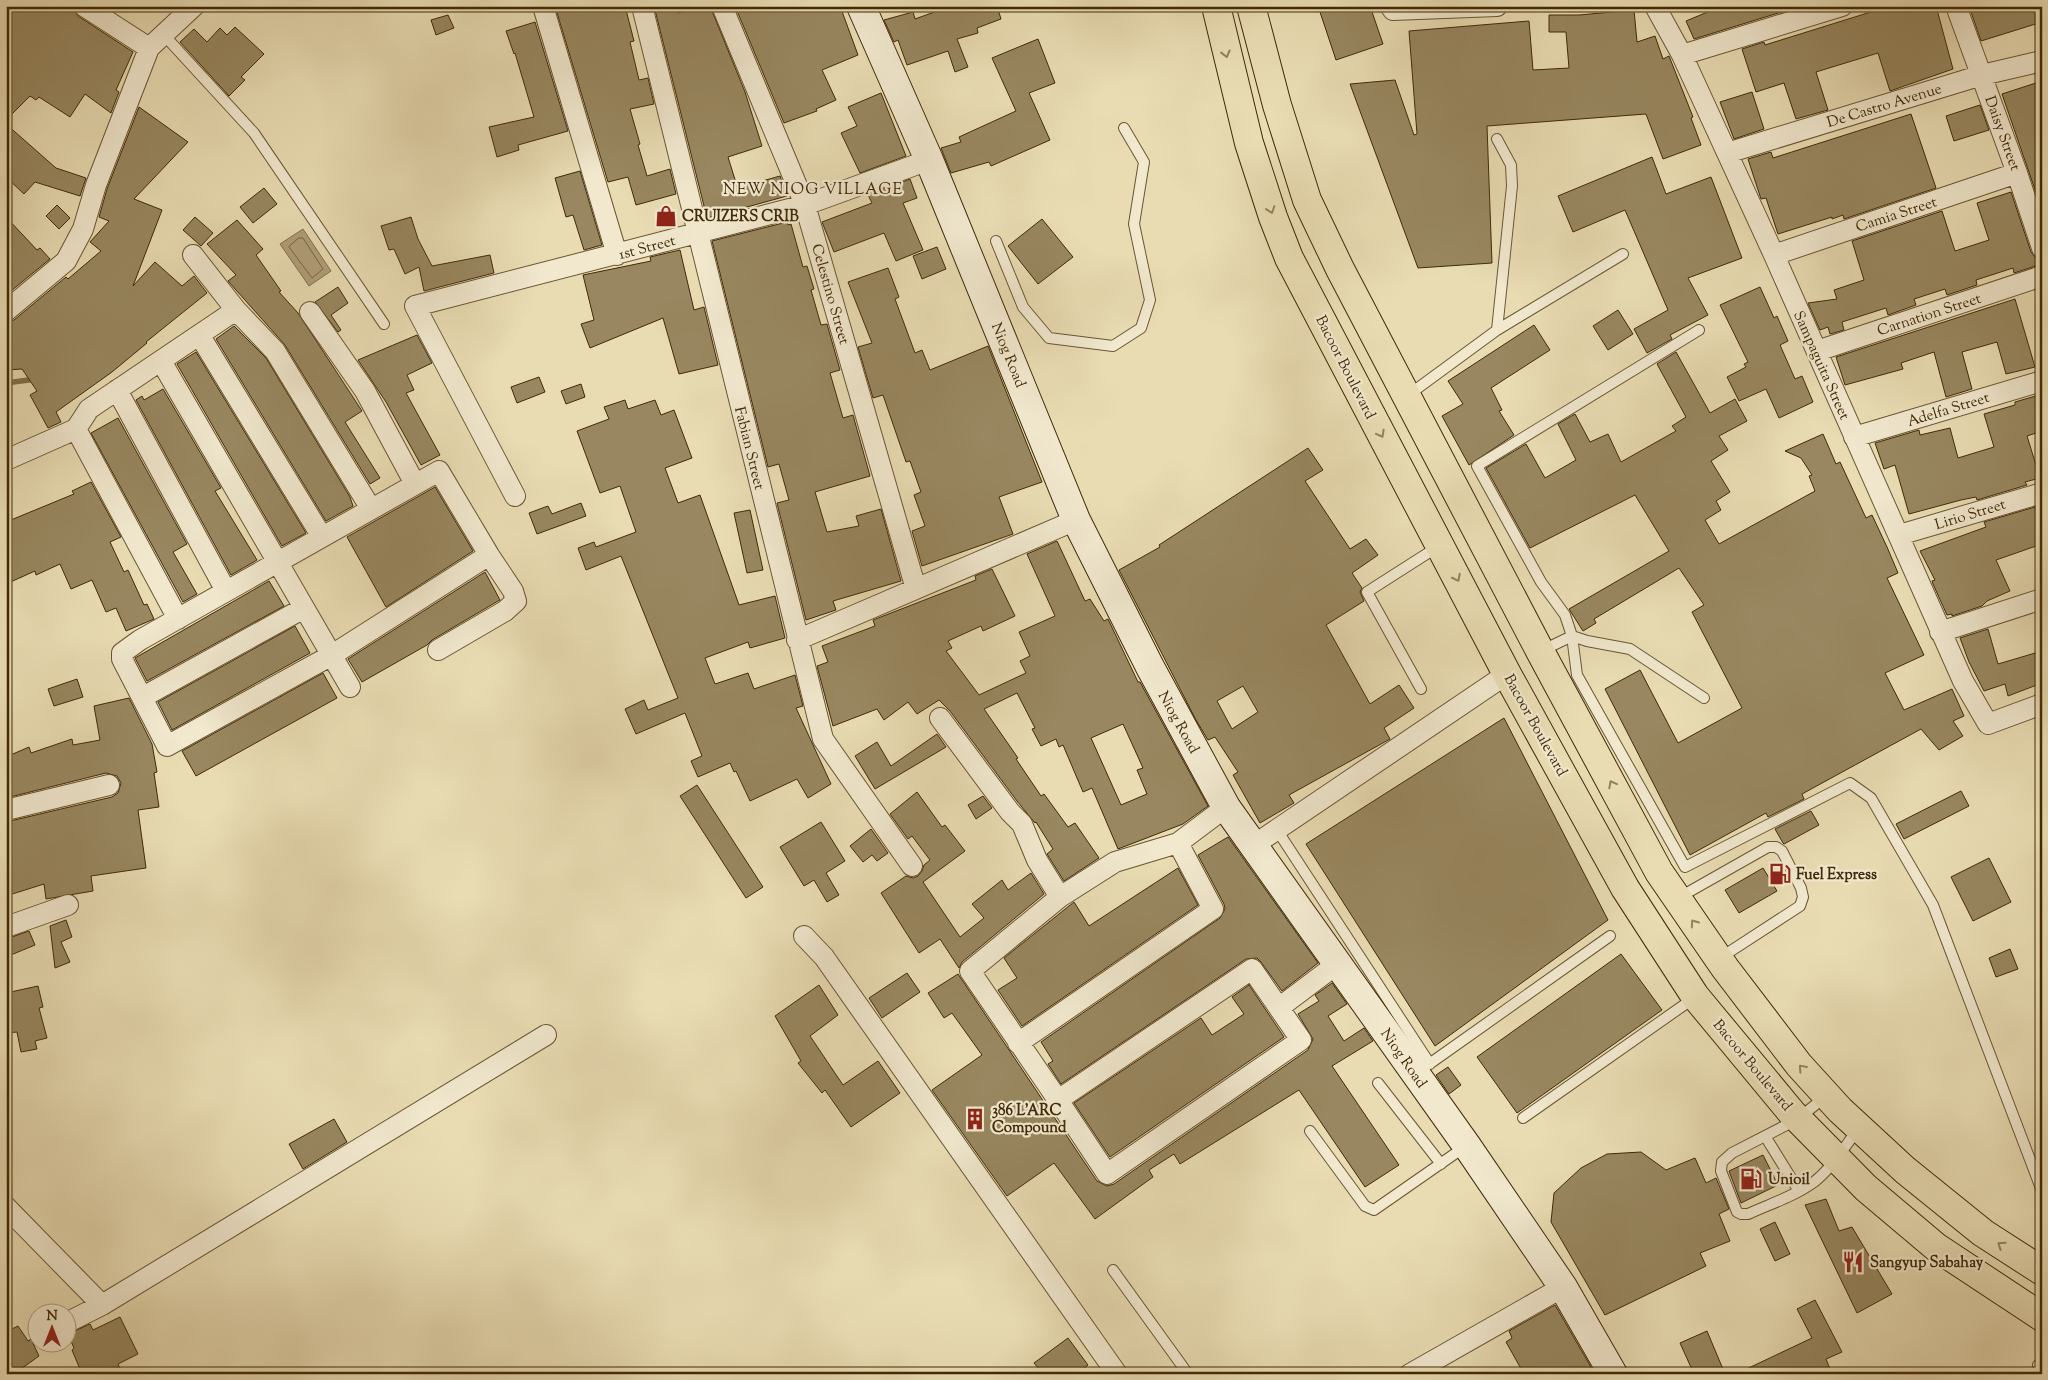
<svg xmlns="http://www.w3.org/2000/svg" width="2048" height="1380" viewBox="0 0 2048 1380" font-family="'Sorts Mill Goudy',serif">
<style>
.water{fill:#b09f79;stroke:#83704b}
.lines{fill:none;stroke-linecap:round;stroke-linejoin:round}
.shore{stroke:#786440;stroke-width:1}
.stream{stroke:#83704b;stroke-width:5.5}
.building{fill:#988760;stroke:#402a07;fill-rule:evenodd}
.lane-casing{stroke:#6a5632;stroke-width:12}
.street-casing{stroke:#6a5632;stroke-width:22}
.secondary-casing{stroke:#402a07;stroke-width:30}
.primary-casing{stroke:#402a07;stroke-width:30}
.lane{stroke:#f1e8ce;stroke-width:10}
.street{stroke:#f1e8ce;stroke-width:20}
.secondary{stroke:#f1e8ce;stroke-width:28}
.primary{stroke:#e9dcb3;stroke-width:28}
.oneway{stroke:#94835d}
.labels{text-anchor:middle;stroke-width:4.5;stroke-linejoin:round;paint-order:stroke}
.street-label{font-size:15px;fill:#402a07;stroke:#f1e8ce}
.poi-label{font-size:15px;font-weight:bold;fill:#402a07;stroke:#f1e8ce;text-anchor:start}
.neighbourhood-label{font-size:16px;letter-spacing:1px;fill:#402a07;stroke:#f1e8ce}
</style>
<rect width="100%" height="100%" fill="#e9dcb3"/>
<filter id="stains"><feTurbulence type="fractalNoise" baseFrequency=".004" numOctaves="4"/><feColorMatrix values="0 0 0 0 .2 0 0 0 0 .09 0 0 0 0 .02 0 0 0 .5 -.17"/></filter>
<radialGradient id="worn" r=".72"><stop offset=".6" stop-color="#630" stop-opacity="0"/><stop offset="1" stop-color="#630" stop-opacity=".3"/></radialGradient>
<path class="water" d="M303,229L331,271L309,286L280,244Z"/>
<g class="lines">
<path class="shore" d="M299,238H303L323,269L312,278L289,247Z"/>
<path class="stream" d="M6,383L36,379"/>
</g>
<path class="building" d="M6,6H72L78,16L133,52L116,90L119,92L111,113L85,94L70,117L39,97L36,100L30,96L6,120Z
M555,6H625L634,41L630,42L639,80L648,78L654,104L630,109L640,144L638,145L647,176L670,169L676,194L636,205L628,177L608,182Z
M654,6H676L678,13L700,6H710L745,92L762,146L728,157L737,186L747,183L748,185L780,176L787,196L707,218Z
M735,6H840L858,55L822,70L836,100L816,109L817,111L784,123Z
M951,6H997L1001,19L977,28L978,33L957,39L968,67L955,72L948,51L907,65L898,40L894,42L884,20L913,12L915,19Z
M1318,6H1370L1383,44L1336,60Z
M1722,6H1801L1694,39L1686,21Z
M1890,6H1936L1953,69L1890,91L1878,53L1816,72L1828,110L1796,119L1784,83L1756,92L1742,49L1764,42L1765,45Z
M1969,6H2042V22L1981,41Z
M1634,10L1637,42L1655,36L1663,59L1669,56L1693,117L1691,118L1701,145L1663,159L1646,114L1487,126L1492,263L1418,268L1350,84L1395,80L1414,135L1417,134L1409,31L1529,21L1533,70L1569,68L1566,32H1549V15H1579Z
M448,15L454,28L436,35L431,20Z
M535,22L568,131L518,145L519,150L497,157L489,127L534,117L515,53L514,54L506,31Z
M235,27L264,54L241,77L245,80L229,96L180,42L194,29L207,42L220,28L227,35Z
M1038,39L1055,83L1029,93L1050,140L991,166L989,162L951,173L941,148L961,142L959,137L1016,111L992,58Z
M2039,82L2042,92V210L2002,94Z
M1752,92L1764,129L1734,139L1720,102Z
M881,93L906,156L860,173L841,133L857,126L848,107Z
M1980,105L1989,130L1954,141L1946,116Z
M139,107L188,142L134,199L162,210L133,286L155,262L182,286L194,276L207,293L146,342L147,343L112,372L56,412L61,422L48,428L30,395L37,391L22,369L6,370V323L14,320L66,277L68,279L101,251L90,242L109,221L99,217L107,189Z
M1911,114L1936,188L1844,219L1843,215L1832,219V217L1778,234L1766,198L1761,199L1748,159L1771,152L1773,158Z
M6,124L56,168L86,178L80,196L35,182L24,194L6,177Z
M1652,157L1666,194L1711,177L1742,258L1688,278L1708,315L1670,335L1672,339L1647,353L1634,329L1668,310L1625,210L1573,232L1558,196Z
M580,171L602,245L584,250L573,215L566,217L555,178Z
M910,179L917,198L903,203L923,250L896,261L884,233L834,252L822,222L872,203L868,195Z
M264,188L277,204L253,223L240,207Z
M2011,192L2031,252L2035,257L2042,260V264L2014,273L2013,268L1976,280L1977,285L1947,295L1945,289L1914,299L1916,305L1888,315L1886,308L1842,322L1844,330L1830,334L1828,327L1820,330L1808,303L1837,299L1834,290L1864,280L1852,241L1942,211L1955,251L1989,240L1977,203Z
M57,205L70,218L59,229L46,216Z
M6,217L37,250L40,248L50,259L6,295Z
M195,217L213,233L201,246L183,230Z
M411,217L418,239L432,266L490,255L494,273L424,291L419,267L405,274L394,249L389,250L381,226Z
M1042,219L1073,257L1038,284L1008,246Z
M237,220L263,249L256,255L281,291L279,292L298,313L362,411L345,422L380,478L370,484L285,345L228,281L236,275L207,244Z
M787,222L788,225L791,224L803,267L807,266L814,289L811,290L821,325L827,324L840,370L830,373L843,418L853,415L870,476L815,492L827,532L859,526L856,516L881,509L901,581L833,601L836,610L806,620L777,503L789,500L779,464L768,467L712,241Z
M937,247L946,269L922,279L913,256Z
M680,250L694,310L704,307L718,365L679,374L663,318L590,348L581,324L594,320L583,275L651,261L650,257Z
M888,268L899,297L895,299L915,353L922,350L930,370L988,346L1042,482L999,497L1013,534L922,566L912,531L925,526L914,495L921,492L910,461L906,462L883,395L873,398L858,347L872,343L848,282Z
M338,287L348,303L331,315L341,330L338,332L315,302Z
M1760,287L1774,318L1777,316L1788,341L1780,345L1795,379L1802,376L1813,402L1779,418L1766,389L1739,401L1727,377L1746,367L1744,364L1748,362L1720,305Z
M2015,299L2035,367L2006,374L1997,342L1962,352L1972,389L1946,397L1934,352L1901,363L1903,369L1845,385L1836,357Z
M1618,310L1633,334L1608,350L1593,326Z
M1534,325L1550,350L1491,388L1502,410L1499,411L1514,435L1469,465L1442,416L1463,404L1448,381Z
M234,326L266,358L350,497L353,506L326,521L216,339Z
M417,335L432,363L407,375L414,390L406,393L440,455L421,465L386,402L358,360Z
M196,352L306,533L282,546L177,364Z
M1676,352L1710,413L1735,399L1747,421L1719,436L1728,450L1711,461L1730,492L1716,501L1721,510L1705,520L1719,544L1815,491L1809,476L1812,475L1801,458L1785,451L1823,434L1836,464L1840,462L1866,518L1872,515L1887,547L1898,573L1887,578L1924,655L1885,673L1904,710L1952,689L1964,716L1953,721L1963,736L1939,750L1921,729L1802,794L1804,799L1768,817L1766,813L1690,855L1605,689L1640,670L1678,743L1742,708L1692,612L1704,605L1679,568L1594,619L1596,623L1583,631L1569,609L1669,551L1635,495L1530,548L1486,468L1526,444L1545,478L1576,460L1558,424L1575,414L1590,442L1608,434L1621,462L1676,431L1672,426L1686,417L1657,364Z
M539,377L545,392L517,403L511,387Z
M581,384L585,397L566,404L561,391Z
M163,389L221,488L215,491L257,560L231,575L136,400L142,396L144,400Z
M2039,395L2042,404V431L2027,436L2040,478L2025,482L2027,485L1977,500L1976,497L1961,500L1909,514L1895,465L1884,469L1875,443L1919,430L1920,435L1950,428L1958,458L1994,447L1984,414L2015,405V402Z
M625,400L628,409L655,400L661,415L674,410L692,458L665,468L678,503L700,495L739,605L775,596L785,638L750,648L748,642L705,658L715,684L748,673L754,689L795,675L803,706L796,708L831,784L808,798L797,779L750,801L736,771L734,772L730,763L698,777L691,761L702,756L685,713L636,734L625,709L644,700L648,710L678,698L621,556L586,570L578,548L594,542L596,547L636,532L620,486L600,493L577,431L609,419L604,407Z
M118,418L187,544L173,552L197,594L183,602L91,433Z
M1308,448L1323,470L1305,481L1350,549L1366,539L1378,555L1352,573L1362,588L1360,592L1364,601L1326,625L1370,704L1399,685L1414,708L1384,728L1390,739L1289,795L1294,803L1260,823L1233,775L1238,772L1215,737L1208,740L1196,720L1119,570L1160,547L1159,545ZM1243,686L1258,712L1232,729L1217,701Z
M91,482L121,537L110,542L124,572L128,570L144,605L147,604L154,619L126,631L116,608L106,612L92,580L71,589L60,564L36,575L35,571L6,584V522L74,494L72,491Z
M435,487L473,551L386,607L347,537Z
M581,503L586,516L537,534L529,513L548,506L552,514Z
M2035,507L2042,526V544L1996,560L2010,591L1987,601L1982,606L1952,616V614L1947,615L1933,584L1932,581L1935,580L1920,551L1986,527L1984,522Z
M750,510L763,570L747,573L734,513Z
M1057,541L1085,601L1090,599L1104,621L1108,619L1138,682H1140L1208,806L1183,824L1118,849L1092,788L1083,792L1063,745L1059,747L1056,739L1041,746L1032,729L1035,728L1017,693L984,709L1018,758L1016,759L1041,796L1044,794L1068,827L1075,823L1099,858L1064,881L1047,854L1053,849L1036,822L1035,823L1017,801L950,711L939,700L917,714L908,702L884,720L877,709L833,726L817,666L828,662L822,646L875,626L873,620L976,580L975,576L992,569L1015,616L983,631L981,626L948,641L952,648L946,651L979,695L1026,673L1020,661L1030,656L1019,632L1055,616L1027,554ZM1123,724L1143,768L1137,770L1147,794L1121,805L1091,738Z
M485,572L500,600L498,601L432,640L427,645L362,682L348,659Z
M269,581L284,606L147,681L135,658Z
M295,626L310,653L172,730L158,702Z
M1988,629L1998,664L2042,651V683L2008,696L2005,684L1984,691L1969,662L1960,638Z
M323,673L337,698L196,776L182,751Z
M77,679L83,697L54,706L48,689Z
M129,698L152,744L157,772L154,773L159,807L138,810L146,868L91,876L93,891L46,899L44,884L6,896V822L112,797L118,793L121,783L117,776L106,773L6,798V757L29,747L31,753L72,739L73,745L100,740L94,706Z
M1504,718L1608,920L1435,1046L1306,844Z
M937,734L946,747L875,789L855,756L877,742L891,766Z
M697,785L763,887L746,898L680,796Z
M1961,791L1969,806L1904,839L1896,824Z
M917,792L942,827L945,825L965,851L923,882L960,937L984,918L972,904L1002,880L1008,890L1031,873L1044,894L962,962L959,968L940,939L919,953L881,893L906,876L913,878L918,876L922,871L924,865L930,860L912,836L908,839L890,814Z
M983,796L992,808L976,819L968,805Z
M1811,811L1819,825L1784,844L1783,843L1775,829Z
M821,822L845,861L826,873L839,895L827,902L814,880L804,886L780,847Z
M871,829L888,853L877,861L872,855L863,862L850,846Z
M1228,837L1318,963L1282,991L1261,962L1257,958L1246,959L1061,1084L1048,1064L1053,1061L1041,1042L1220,918L1225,909L1224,904L1198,855Z
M1989,858L2011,902L1973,921L1951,877Z
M1178,868L1198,905L1022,1026L998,990L1017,978L1004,958L1074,902L1089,926Z
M1763,868L1777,891L1739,913L1725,890Z
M66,920L72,937L61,942L70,962L55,968L50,926Z
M29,931L35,945L6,957V939Z
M2010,949L2018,969L1996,977L1989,958Z
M1621,954L1662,1010L1517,1113L1477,1057Z
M907,973L920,992L882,1018L869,998Z
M958,974L1097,1181L1107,1186L1114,1184L1308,1050L1313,1039L1298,1014L1319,1001L1315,995L1332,983L1347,1004L1328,1016L1344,1041L1364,1028L1373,1041L1332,1066L1399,1165L1365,1187L1299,1090L1180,1164L1174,1154L1149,1170L1153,1177L1095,1219L1054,1163L1007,1196L932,1090L982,1055L952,1013L944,1018L928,993Z
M819,985L838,1015L810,1036L843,1085L878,1061L900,1093L851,1127L825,1090L822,1093L798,1063L801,1061L775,1016Z
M1249,985L1284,1037L1110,1157L1074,1103L1201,1018L1212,1035L1244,1014L1232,997Z
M38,986L43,1007L39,1008L47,1038L35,1041L37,1049L21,1052L17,1032L6,1033V993Z
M1448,1067L1461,1085L1449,1094L1436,1075Z
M334,1119L347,1142L303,1169L289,1144Z
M1641,1152L1666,1170L1695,1158L1706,1183L1716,1178L1729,1209L1719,1214L1730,1241L1700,1253L1706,1266L1605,1315L1551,1222L1554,1193L1581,1168L1607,1154Z
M1763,1155L1778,1185L1741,1203L1729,1171Z
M1826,1199L1839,1231L1852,1227L1892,1294L1857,1313L1805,1205Z
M1775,1222L1790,1254L1775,1261L1760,1229Z
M1815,1300L1842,1352L1826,1359L1832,1374H1736L1812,1338L1797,1309Z
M1555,1305L1595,1374H1524L1506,1342L1512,1338L1509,1331Z
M120,1317L138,1354L118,1364L122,1374H82L72,1350L74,1348L68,1334L90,1324L93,1330Z
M18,1326L28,1341L31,1339L39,1356L14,1374H6V1332Z
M1707,1331L1725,1374H1694L1680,1343Z
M1068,1338L1088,1365L1076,1374H1043L1034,1363Z"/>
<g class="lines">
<g class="lane-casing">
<path id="lane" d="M164,35L254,133L384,324
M996,241L1023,307L1049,338L1113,346L1141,328L1150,300L1134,224L1144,162L1124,128
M1497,330L1623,254
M1699,330L1477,466L1541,582L1565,615L1572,636L1577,675L1685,867L1850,783L1871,798L1933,905L2042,1191
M1407,396L1497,330L1512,186L1511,165L1497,139
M1541,651L1572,636L1587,641L1630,649L1704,698
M1421,689L1367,592L1439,546
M1277,830L1430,1064
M1678,898L1768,847H1776L1782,851L1801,888L1803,897L1800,906L1720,958
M1425,1067L1610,936
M1378,1083L1441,1164
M1826,1096L1798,1119L1732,1153L1722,1162L1721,1171L1737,1212L1741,1214H1748C1770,1204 1795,1196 1814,1182C1832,1168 1845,1146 1859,1128
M1523,1118L1694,998
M1310,1131L1365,1206L1374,1210L1466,1146
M1765,1136L1799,1191
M1113,1270L1188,1374
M2038,1365L2042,1367"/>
</g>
<g class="street-casing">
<path id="street" d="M84,6L149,48
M543,6L617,255
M642,6L823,739L912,866
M722,6L805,205L916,589
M1390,6L1393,10L1497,6
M1655,6L1682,55L1774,255L1963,681L1988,724L2042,704
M1956,6L2017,173L2042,248
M1682,55L1842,6
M1727,153L1982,75L2042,61
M193,255L236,310L275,351L371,509
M1774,255L2017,173
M6,311L66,261L83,229L96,185L149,48L194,6
M310,312L365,391L415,484
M200,336L322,537
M1817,351L2042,276
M161,361L350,687
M117,390L226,591
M76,429L178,619
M1854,437L2042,381
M6,460L76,429L89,409L236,310
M439,471L489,555L332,655L167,746L122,659V653L140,640Z
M515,496L415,306L805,205L929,160
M1899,535L2042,493
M1940,632L2042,599
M797,640L1076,520
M438,650L505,611L516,601L513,591L489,555
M143,697L304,608
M940,718L1010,812L1022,824L1037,860L1060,897L1115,862L1178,843L1226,807
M6,810L109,785
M1254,845L1507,674
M6,927L68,905
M804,936L824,957L1117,1374
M1252,969L1301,1040L1107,1174L1058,1100Z
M1280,1007L1337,964
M1018,1043L1213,909L1178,843
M1058,1100L970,971L1060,897
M6,1207L102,1305
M68,1322L102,1305L546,1035
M1410,1374L1563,1287"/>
</g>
<g class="secondary-casing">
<path id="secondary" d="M861,6L929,160L1076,520L1150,667L1226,807L1467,1146L1563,1287L1613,1374"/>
</g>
<g class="primary-casing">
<path id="primary" d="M1216,6L1249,143L1273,217L1289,258L1507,674L1625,888L1695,996L1792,1113L1866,1188L1936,1247L2042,1317
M1251,6L1277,105L1307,200L1340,269L1540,651L1659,872L1725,968L1799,1065L1840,1110L1905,1170L1983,1233L2042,1271"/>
</g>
<use href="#lane" class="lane"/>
<use href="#street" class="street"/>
<use href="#secondary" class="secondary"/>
<use href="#primary" class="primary"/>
</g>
<defs><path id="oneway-chevron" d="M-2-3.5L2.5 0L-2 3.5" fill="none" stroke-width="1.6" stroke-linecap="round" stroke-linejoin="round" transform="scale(1.25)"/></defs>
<g class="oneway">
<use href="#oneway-chevron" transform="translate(1226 54) rotate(76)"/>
<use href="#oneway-chevron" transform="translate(1271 210) rotate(71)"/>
<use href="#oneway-chevron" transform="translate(1381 434) rotate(62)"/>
<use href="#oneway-chevron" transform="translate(1457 578) rotate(63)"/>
<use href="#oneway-chevron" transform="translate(1612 784) rotate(-118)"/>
<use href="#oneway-chevron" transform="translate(1694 923) rotate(-125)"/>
<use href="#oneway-chevron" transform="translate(1802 1068) rotate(-131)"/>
<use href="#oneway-chevron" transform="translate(2001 1245) rotate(-145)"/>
</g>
<defs>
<g id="shop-bare" transform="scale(1.725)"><path d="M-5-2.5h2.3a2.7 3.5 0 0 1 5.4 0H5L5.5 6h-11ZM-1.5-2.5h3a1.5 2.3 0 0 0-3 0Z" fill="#8f2418" stroke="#f1e8ce" stroke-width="2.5" paint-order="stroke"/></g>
<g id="fuel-bare" transform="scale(1.725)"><path d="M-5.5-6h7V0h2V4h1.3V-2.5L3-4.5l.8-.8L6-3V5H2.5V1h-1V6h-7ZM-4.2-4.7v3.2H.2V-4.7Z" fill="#8f2418" stroke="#f1e8ce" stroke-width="2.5" paint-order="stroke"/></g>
<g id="building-bare" transform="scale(1.725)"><path d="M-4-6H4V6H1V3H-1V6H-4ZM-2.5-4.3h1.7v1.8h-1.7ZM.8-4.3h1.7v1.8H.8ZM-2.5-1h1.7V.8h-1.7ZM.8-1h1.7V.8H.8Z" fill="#8f2418" stroke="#f1e8ce" stroke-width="2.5" paint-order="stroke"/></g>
<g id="restaurant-bare" transform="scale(1.725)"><path d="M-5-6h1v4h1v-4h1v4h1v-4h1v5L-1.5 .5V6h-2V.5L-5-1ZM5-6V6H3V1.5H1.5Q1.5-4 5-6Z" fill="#8f2418" stroke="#f1e8ce" stroke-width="2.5" paint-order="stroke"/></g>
</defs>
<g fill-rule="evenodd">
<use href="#shop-bare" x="666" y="216"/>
<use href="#fuel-bare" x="1780" y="874"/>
<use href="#building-bare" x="975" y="1119"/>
<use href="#fuel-bare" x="1751" y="1179"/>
<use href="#restaurant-bare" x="1853" y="1262"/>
</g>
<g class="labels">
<g class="street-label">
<text transform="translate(1884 105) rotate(-17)" y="5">De Castro Avenue</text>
<text transform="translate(2003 133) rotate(70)" y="5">Daisy Street</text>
<text transform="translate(1896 214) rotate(-18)" y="5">Camia Street</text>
<text transform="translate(647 247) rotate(-15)" y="5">1st Street</text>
<text transform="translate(831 294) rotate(74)" y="5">Celestino Street</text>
<text transform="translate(1929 314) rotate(-18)" y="5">Carnation Street</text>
<text transform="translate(1009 355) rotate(68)" y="5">Niog Road</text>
<text transform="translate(1822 365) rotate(66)" y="5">Sampaguita Street</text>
<text transform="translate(1346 367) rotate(63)" y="5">Bacoor Boulevard</text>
<text transform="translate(1948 409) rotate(-17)" y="5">Adelfa Street</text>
<text transform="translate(750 448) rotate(76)" y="5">Fabian Street</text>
<text transform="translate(1970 514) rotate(-17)" y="5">Lirio Street</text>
<text transform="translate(1179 722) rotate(61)" y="5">Niog Road</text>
<text transform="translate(1536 725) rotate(61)" y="5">Bacoor Boulevard</text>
<text transform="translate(1404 1058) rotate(55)" y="5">Niog Road</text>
<text transform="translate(1753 1065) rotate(50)" y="5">Bacoor Boulevard</text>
</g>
<g class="poi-label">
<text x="682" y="221">CRUIZERS CRIB</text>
<text x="1796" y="879">Fuel Express</text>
<text x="992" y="1115">386 L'ARC<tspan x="992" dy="17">Compound</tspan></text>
<text x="1768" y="1184">Unioil</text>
<text x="1870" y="1267">Sangyup Sabahay</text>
</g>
<g class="neighbourhood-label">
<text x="813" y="194">NEW NIOG VILLAGE</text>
</g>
</g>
<rect width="2048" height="1380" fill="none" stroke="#e9dcb3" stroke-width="25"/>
<rect x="8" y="8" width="2033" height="1365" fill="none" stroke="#402a07" stroke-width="2.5"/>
<rect x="12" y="12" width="2023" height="1355" fill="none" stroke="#402a07"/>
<g transform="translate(52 1328)"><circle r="24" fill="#f1e8ce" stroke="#aa9c7e"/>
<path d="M0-4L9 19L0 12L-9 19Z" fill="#8f2418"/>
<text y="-8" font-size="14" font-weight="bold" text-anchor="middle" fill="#402a07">N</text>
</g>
<rect width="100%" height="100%" filter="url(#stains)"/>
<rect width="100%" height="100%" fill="url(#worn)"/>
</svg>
